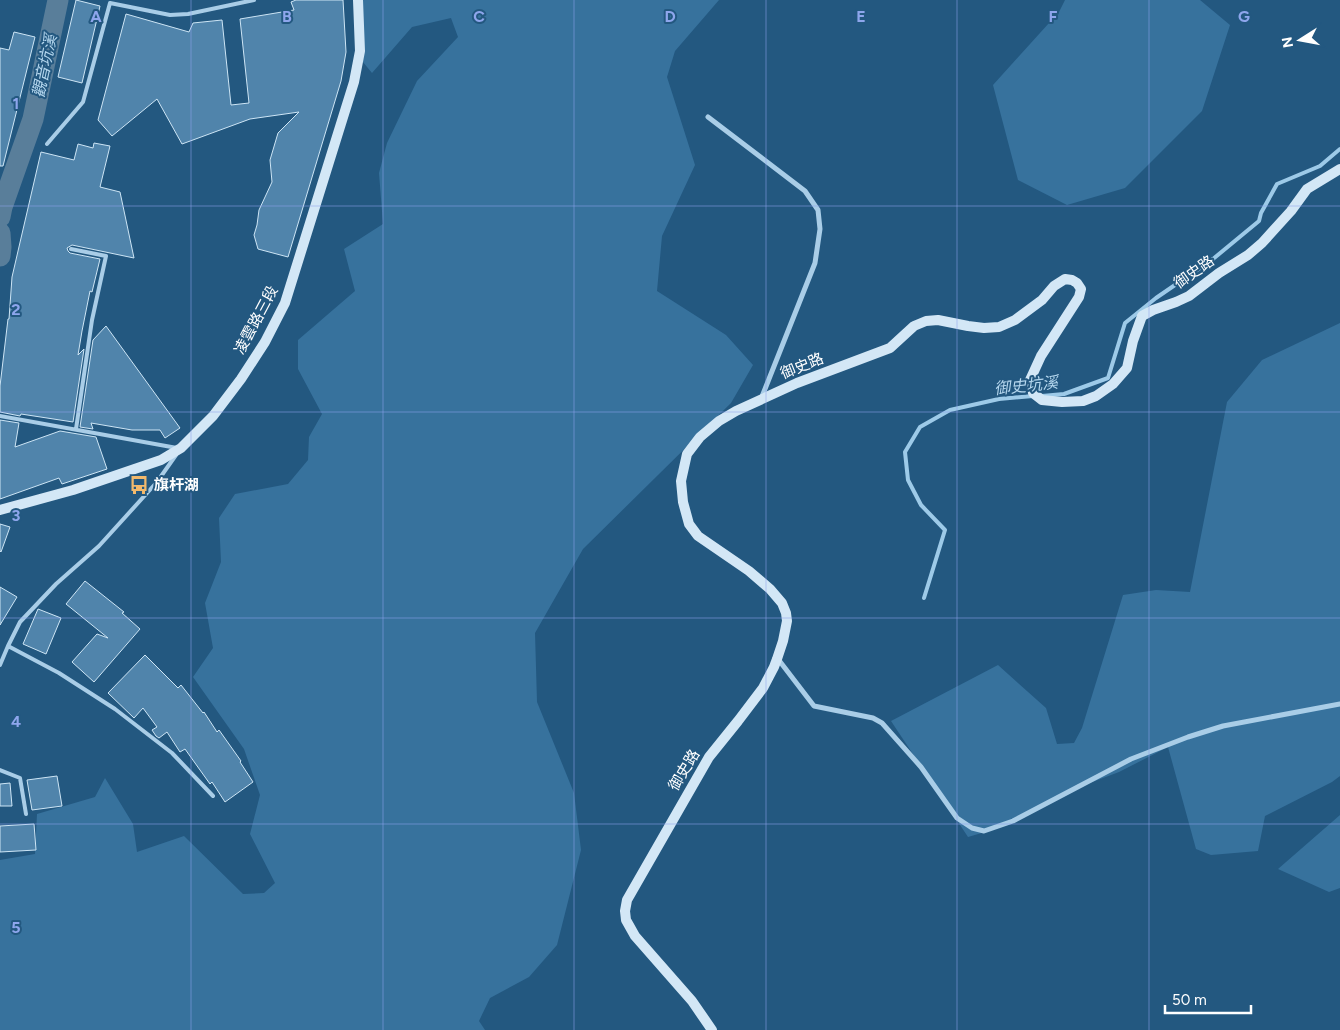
<svg xmlns="http://www.w3.org/2000/svg" width="1340" height="1030" viewBox="0 0 1340 1030" font-family="Figtree,'Noto Sans TC',sans-serif">
<style>
.green{fill:#37729d}
.lines{fill:none;stroke-linecap:round;stroke-linejoin:round}
.stream{stroke:#9dcae8;stroke-width:4}
.river{stroke:#597e9a;stroke-width:21}
.building{fill:#5084ab;stroke:#cde5f5}
.lane{stroke:#a9cde7;stroke-width:4}
.street{stroke:#a9cde7;stroke-width:5}
.secondary{stroke:#d3e7f6;stroke-width:10}
.grid{fill:none;stroke:#8ea6ec;stroke-width:1;stroke-opacity:0.55}
.labels{text-anchor:middle;stroke-width:4;stroke-linejoin:round;paint-order:stroke}
.street-label{font-size:15px;fill:#fff;stroke:#235880}
.poi-label{font-size:15px;font-weight:bold;fill:#fff;stroke:#235880;text-anchor:start}
.water-label{font-size:16px;font-style:italic;fill:#b5d7ee;stroke:#235880}
.grid-label{font-size:16px;text-anchor:middle;font-weight:bold;fill:#8ea6ec;stroke:#235880;stroke-width:4;stroke-linejoin:round;paint-order:stroke}
</style>
<rect width="100%" height="100%" fill="#235880"/>
<path class="green" d="M358,0H719L675,51L667,77L695,165L662,236L657,291L726,335L753,365L731,403L583,549L535,633L537,702L574,793L581,850L557,945L529,977L490,998L479,1021L485,1030H0V860L35,854L37,814L95,797L105,778L133,824L137,852L184,836L243,894L264,893L275,883L250,834L260,795L244,749L193,677L213,648L205,603L221,562L219,518L235,494L288,484L308,460L309,437L322,414L298,369V340L355,291L344,249L383,224L379,173L387,143L417,81L458,37L451,18L412,27L372,73L358,56Z
M1065,0H1200L1230,25L1202,111L1125,188L1067,205L1018,180L993,85L1059,12Z
M1340,323V776L1332,782L1265,816L1258,851L1211,855L1196,849L1168,747L1119,772L1071,790L1002,827L968,837L891,721L998,665L1046,708L1057,744L1074,743L1082,728L1123,595L1156,590L1190,592L1227,402L1262,360Z
M1340,815V888L1329,892L1278,869Z"/>
<g class="lines">
<path class="stream" d="M1042,396L1064,394L1108,378L1125,323L1156,298L1213,259L1259,221L1261,213L1277,184L1320,166L1340,149
M924,598L945,530L921,505L908,480L905,452L920,427L950,410L999,399L1033,396"/>
<path class="river" d="M0,217L2,207L33,119L58,0
M0,233L1,247L0,256"/>
</g>
<path class="building" d="M76,0L100,6L82,83L58,77Z
M296,0H343L346,52L341,81L288,257L258,249L254,235L257,225L259,210L272,182L270,160L278,133L299,112L250,119L182,144L157,99L112,136L98,120L126,14L189,32L193,23L222,20L231,105L249,103L240,19L294,10L291,2Z
M14,32L35,37L3,166H0V48L9,50Z
M94,143L110,146L100,187L120,192L134,258L72,245L67,248L68,251L70,253L100,259L92,292L90,291L82,331L78,355L84,349L73,422L21,414L20,416L0,412V386L8,319H9L12,277L41,152L74,160L78,144L93,148Z
M106,326L180,428L165,438L160,430H132L91,423L93,429L80,427L93,340Z
M0,420L19,423L15,447L60,431L96,437L107,469L62,484L59,478L0,499Z
M0,524L10,527L1,552L0,551Z
M85,581L124,612L122,613L140,629L94,682L72,662L97,634L108,638L66,604Z
M0,587L17,597L0,625Z
M38,609L61,618L46,654L23,644Z
M145,655L178,688L181,685L203,713L204,712L217,732L219,730L241,761L240,762L253,782L225,802L212,782L210,784L185,749L180,752L167,732L159,738L156,736L152,730L157,727L143,708L134,718L108,693Z
M57,776L62,806L32,810L27,780Z
M10,783L12,806H0V784Z
M34,824L36,850L0,852V826Z"/>
<g class="lines">
<path class="lane" d="M47,144L83,102L110,3L170,15L188,14L254,0
M71,249L106,256L92,320L76,429
M0,416L177,448
M8,646L59,673L115,709L172,753L213,796
M0,665L8,646L20,622L56,584L99,546L157,482L176,455
M0,770L20,778L26,814"/>
<path class="street" d="M708,117L805,191L818,210L820,229L815,263L761,399
M778,659L814,706L873,718L882,723L921,767L957,818L972,828L984,831L1013,821L1131,759L1188,737L1223,726L1340,704"/>
<path class="secondary" d="M0,510L73,490L161,460L181,448L213,416L241,379L265,342L285,303L354,82L360,51L358,0
M712,1030L692,1001L635,936L626,920L625,911L627,900L709,757L738,721L763,688L774,667L777,659L783,641L787,621L786,613L782,603L770,589L749,571L698,536L689,524L683,502L681,481L687,454L700,437L719,421L736,411L797,383L890,348L914,326L926,321L938,320L968,326L984,328L999,327L1015,320L1042,300L1054,286L1065,279L1072,280L1077,283L1081,289L1079,297L1041,356L1030,380L1033,393L1042,400L1062,402L1083,401L1096,396L1113,384L1127,368L1133,341L1142,316L1153,310L1176,302L1189,296L1219,273L1248,255L1262,243L1291,211L1307,189L1340,169"/>
</g>
<path class="grid" d="M191,0V1030M383,0V1030M574,0V1030M766,0V1030M957,0V1030M1149,0V1030M0,206H1340M0,412H1340M0,618H1340M0,824H1340"/>
<defs>
<g id="bus-bare" transform="scale(1.5)"><path d="M-5-6H5V4H4V6H2V4H-2V6H-4V4H-5ZM-3.5-4V0h7V-4ZM-3.5 1.2v1.5H-2V1.2ZM2 1.2v1.5H3.5V1.2Z" fill="#f2b96c" stroke="#235880" stroke-width="2.5" paint-order="stroke"/></g>
</defs>
<g fill-rule="evenodd">
<use href="#bus-bare" x="139" y="485"/>
</g>
<g class="labels">
<g class="street-label">
<text transform="translate(1194 272) rotate(-35)" y="5">御史路</text>
<text transform="translate(256 320) rotate(-62)" y="5">凌雲路三段</text>
<text transform="translate(802 366) rotate(-22)" y="5">御史路</text>
<text transform="translate(684 770) rotate(-59)" y="5">御史路</text>
</g>
<g class="poi-label">
<text x="154" y="490">旗杆湖</text>
</g>
<g class="water-label">
<text transform="translate(44 66) rotate(-78)" y="6">觀音坑溪</text>
<text transform="translate(1026 385) rotate(-6)" y="6">御史坑溪</text>
</g>
</g>
<g class="grid-label">
<text x="96" y="22">A</text>
<text x="287" y="22">B</text>
<text x="479" y="22">C</text>
<text x="670" y="22">D</text>
<text x="861" y="22">E</text>
<text x="1053" y="22">F</text>
<text x="1244" y="22">G</text>
<text x="16" y="109">1</text>
<text x="16" y="315">2</text>
<text x="16" y="521">3</text>
<text x="16" y="727">4</text>
<text x="16" y="933">5</text>
</g>
<g transform="translate(1300 40) rotate(259)" stroke="#235880" stroke-width="4" paint-order="stroke">
<path d="M0-4L9 19L0 12L-9 19Z" fill="#ffffff"/>
<text y="-8" font-size="14" font-weight="bold" text-anchor="middle" fill="#ffffff">N</text>
</g>
<path d="M1165 1005v8h86v-8" fill="none" stroke="#ffffff" stroke-width="2.5"/>
<text x="1172" y="1005" font-size="15" fill="#ffffff" stroke="#235880" stroke-width="4" paint-order="stroke">50 m</text>
</svg>
